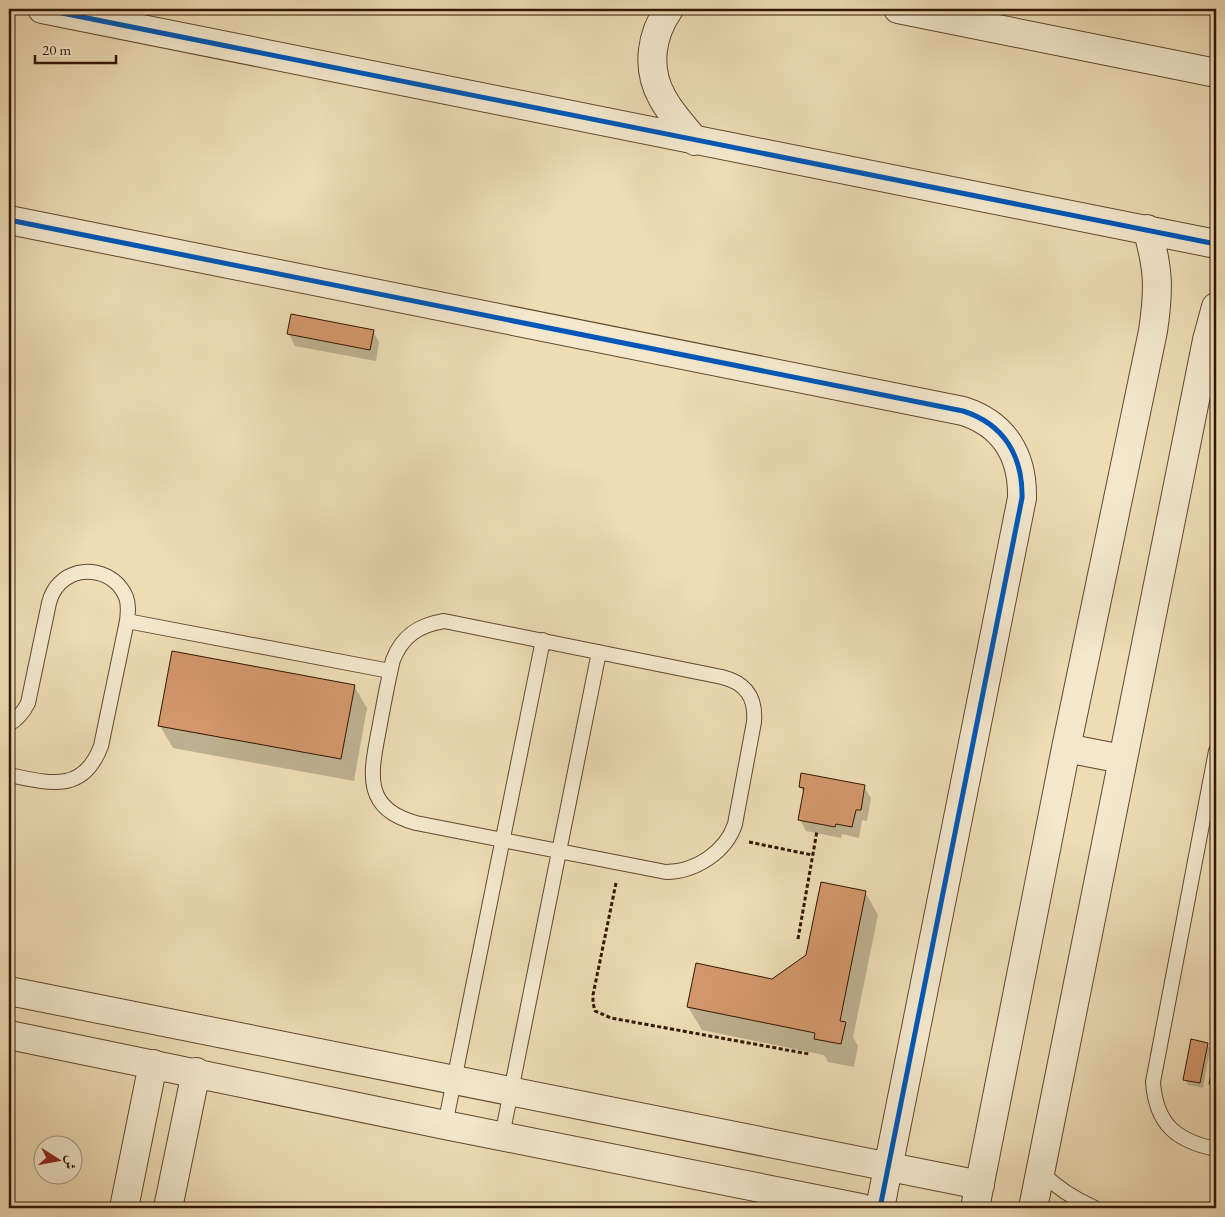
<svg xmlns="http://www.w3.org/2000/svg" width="1225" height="1217" viewBox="0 0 1225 1217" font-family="'EB Garamond',Amiri,serif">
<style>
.shadow{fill:#0003}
.building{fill:#d2976a;stroke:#331603}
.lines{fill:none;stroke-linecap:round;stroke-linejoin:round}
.service-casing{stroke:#62482f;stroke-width:16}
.minor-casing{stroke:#62482f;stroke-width:30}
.path{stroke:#331603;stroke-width:3;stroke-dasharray:4 2.5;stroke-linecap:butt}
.service{stroke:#f3e8ce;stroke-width:14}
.minor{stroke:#f3e8ce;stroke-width:28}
.cycleway-casing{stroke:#f3e8ce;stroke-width:8}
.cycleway{stroke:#0057b8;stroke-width:5}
</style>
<rect width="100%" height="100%" fill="#eddcb4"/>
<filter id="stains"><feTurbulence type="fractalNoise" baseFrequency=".004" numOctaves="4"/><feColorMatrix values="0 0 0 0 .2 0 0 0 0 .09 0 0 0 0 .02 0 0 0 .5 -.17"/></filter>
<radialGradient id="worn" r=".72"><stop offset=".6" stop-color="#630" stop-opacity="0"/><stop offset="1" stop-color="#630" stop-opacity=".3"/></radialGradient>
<path class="shadow" d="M373,331L379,342L376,361L295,346L289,334Z
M354,686L367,708L354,781L173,748L160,726Z
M800,787H864L871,798L867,821L862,820L859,838L842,834L841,838L806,831L800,820L804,794Z
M865,892L878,915L853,1037L858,1046L854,1067L828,1062L824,1055L702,1030L688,1007L772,980L807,956Z
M1207,1044L1210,1049L1203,1088L1188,1085L1185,1080Z
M1216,1055V1094L1210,1084Z"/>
<path class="building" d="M291,314L374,330L370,350L287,334Z
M172,651L355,685L341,759L158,726Z
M801,773L865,785L861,810H856L852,827L836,824L835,827L798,820L804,788L799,787Z
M821,882L866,891L840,1021L846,1022L841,1044L814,1039L815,1033L687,1007L696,963L772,979L806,955Z
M1191,1039L1208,1043L1200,1083L1183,1080Z
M1216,1049V1086L1209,1084Z"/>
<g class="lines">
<g class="service-casing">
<path id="service" d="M127,621L390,671
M444,621L722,677C746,683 756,697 754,722L735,824C726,852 695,872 666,872L416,823C359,808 372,768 380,724C384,702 388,681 393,660C402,636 419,625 444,621Z
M9,724C18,719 23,713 28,703L49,603C51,595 54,589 60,583C81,563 115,571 126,597C129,605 128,613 127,621L101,746C83,794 49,783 9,775
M1216,751L1153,1082C1156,1124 1176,1141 1216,1149
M445,1125L543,640
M502,1136L599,652
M1041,1172C1057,1188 1074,1199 1095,1208"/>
</g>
<g class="minor-casing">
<path id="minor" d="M42,9L1216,244
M669,9C651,35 646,68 662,97C670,113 684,127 695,141
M898,9L1216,73
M9,220L963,411C1004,424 1023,456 1022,498L880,1208
M1066,748L1122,759
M9,991L980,1185
M9,1035L445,1125L861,1208
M124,1208L153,1064
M168,1208L196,1072
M975,1208L1066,748L1153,331C1159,290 1159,269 1147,229
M1033,1208L1207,340L1216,307"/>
</g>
<path class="path" d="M749,842L812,855
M616,883L593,995V1003L595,1011L611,1018L809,1054
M798,939L817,831"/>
<use href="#service" class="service"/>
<use href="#minor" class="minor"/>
<g class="cycleway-casing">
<path id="cycleway" d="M42,9L1216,244
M9,220L963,411C1004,424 1023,456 1022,498L880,1208"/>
</g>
<use href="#cycleway" class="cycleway"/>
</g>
<rect width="1225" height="1217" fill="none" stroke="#eddcb4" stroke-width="30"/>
<rect x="10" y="10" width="1205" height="1197" fill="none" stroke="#331603" stroke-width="2.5"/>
<rect x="15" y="15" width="1195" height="1187" fill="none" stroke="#331603"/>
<g transform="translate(58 1160) rotate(101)"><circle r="24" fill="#f3e8ce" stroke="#a6947d"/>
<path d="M0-4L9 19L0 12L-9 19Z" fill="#8f2418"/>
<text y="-8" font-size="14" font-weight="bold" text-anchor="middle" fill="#331603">ش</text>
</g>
<path d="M35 55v8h81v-8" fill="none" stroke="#331603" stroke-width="2.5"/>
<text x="42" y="55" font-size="15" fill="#331603" stroke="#f3e8ce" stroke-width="4" paint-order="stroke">20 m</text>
<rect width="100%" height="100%" filter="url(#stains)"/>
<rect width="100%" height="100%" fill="url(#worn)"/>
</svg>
